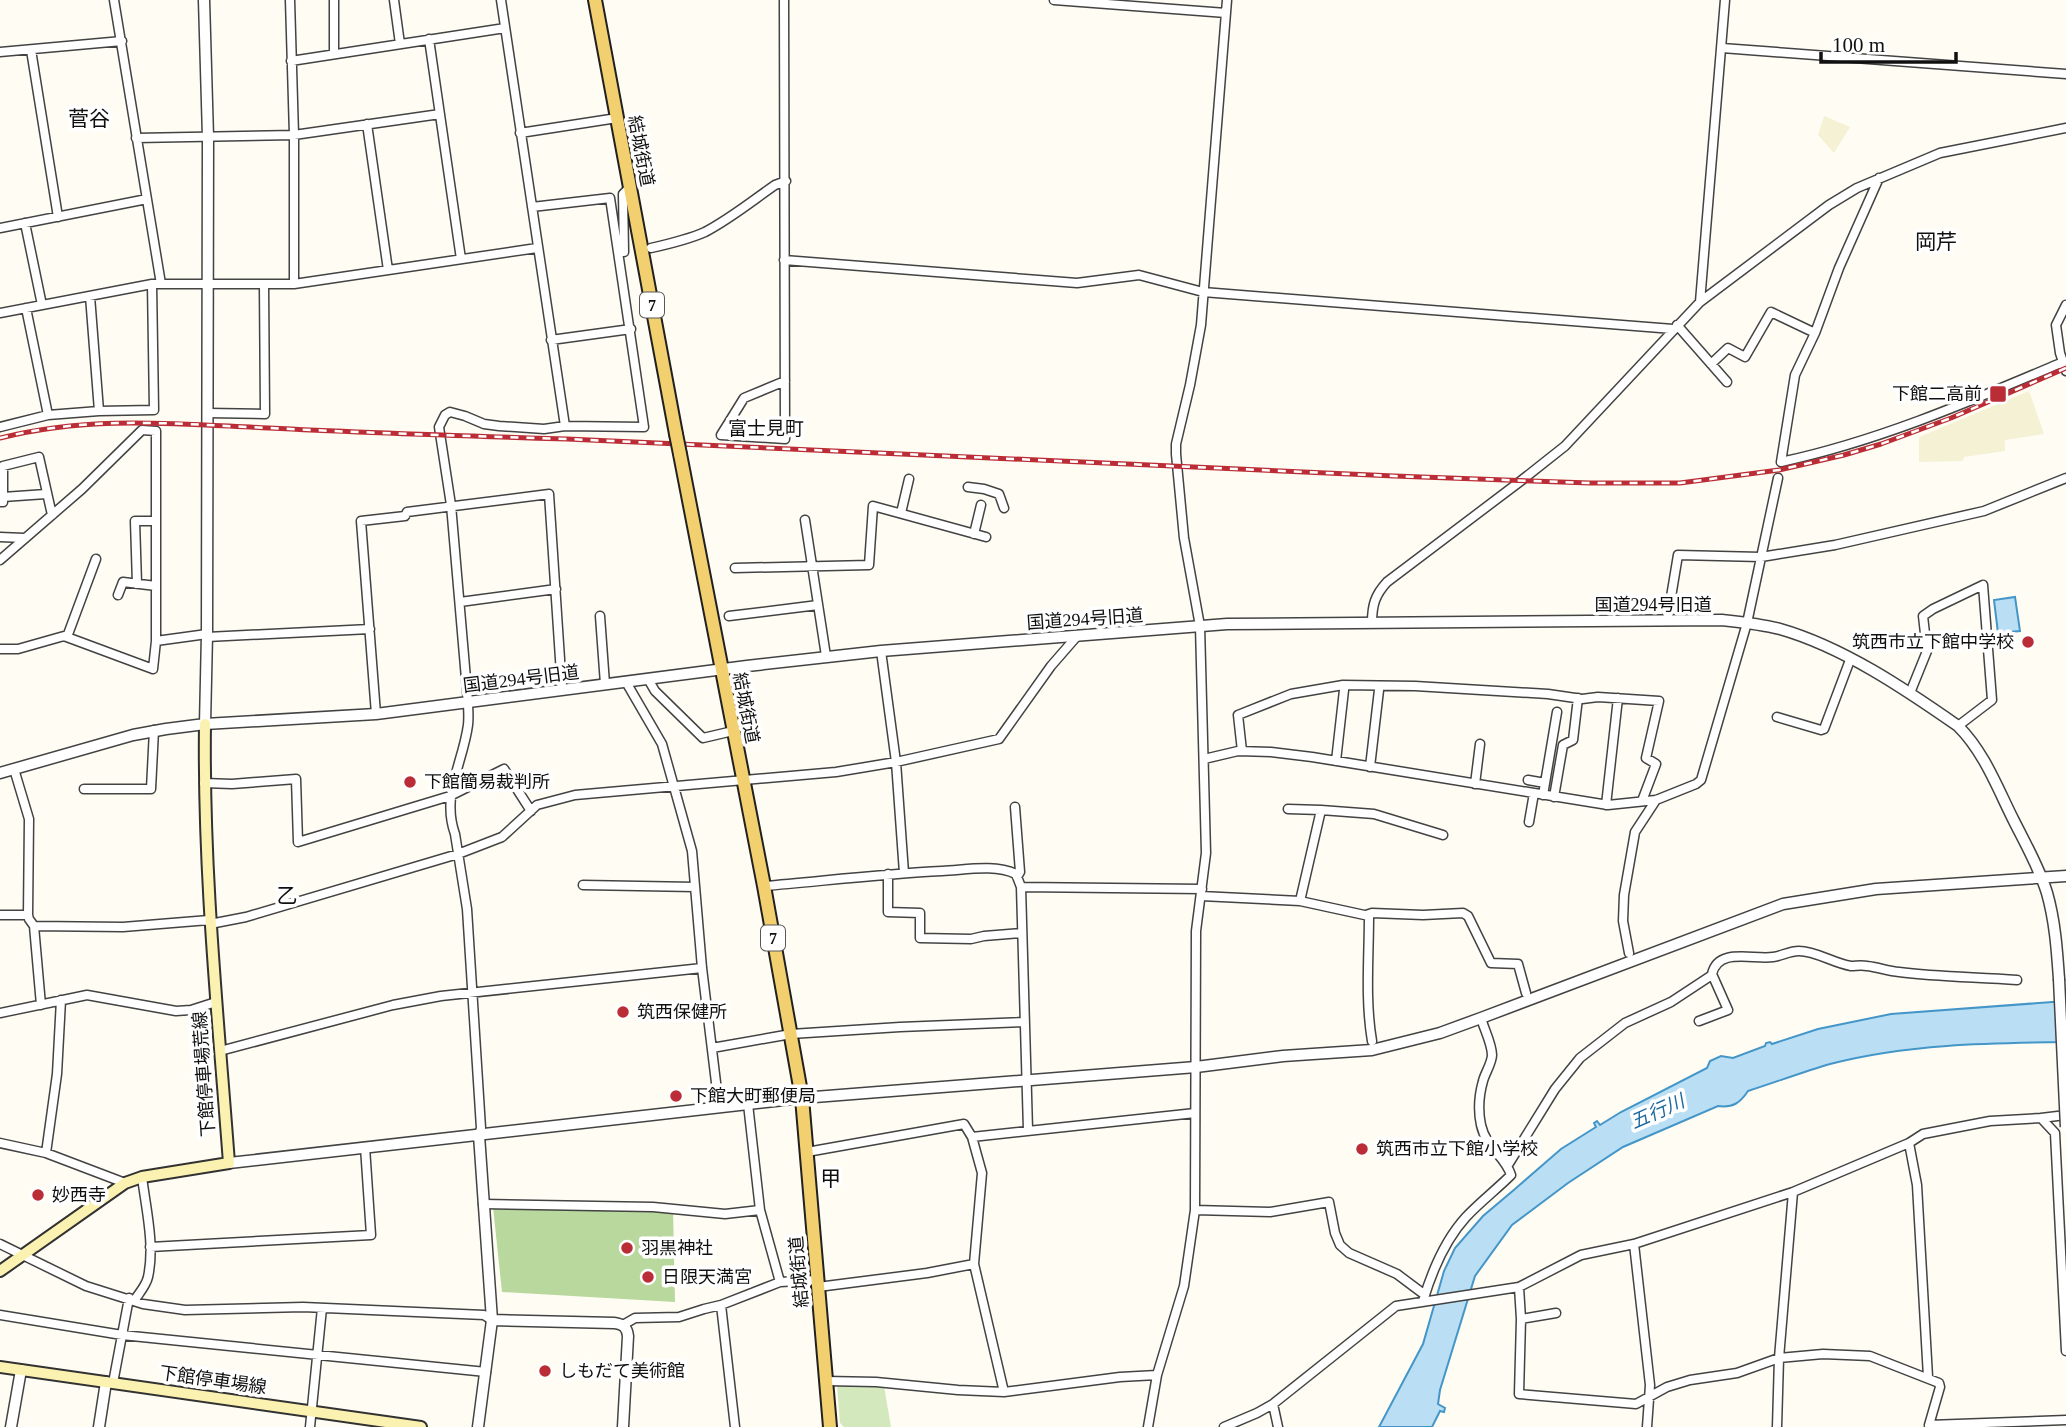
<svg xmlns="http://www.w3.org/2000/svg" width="2066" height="1427" viewBox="0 0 2066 1427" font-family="'Times New Roman','Noto Sans JP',serif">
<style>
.farmland{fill:#f4f1d4}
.green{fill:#d4e8bd}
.forest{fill:#b9d89d}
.water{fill:#badff4;stroke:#4496c8;stroke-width:2}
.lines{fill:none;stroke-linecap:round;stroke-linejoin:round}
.minor-casing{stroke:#434343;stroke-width:11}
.tertiary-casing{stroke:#434343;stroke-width:13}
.secondary-casing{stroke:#323232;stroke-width:14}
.primary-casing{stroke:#212121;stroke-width:16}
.minor{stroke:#fff;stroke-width:8}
.tertiary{stroke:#fff;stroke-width:10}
.secondary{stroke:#fbf2b1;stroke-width:10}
.primary{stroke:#f2d06f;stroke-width:12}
.rail-casing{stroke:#bb2d36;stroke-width:5}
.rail{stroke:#fff;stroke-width:2.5;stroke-dasharray:8;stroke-linecap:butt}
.tertiary-bridge-casing{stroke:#434343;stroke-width:13;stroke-linecap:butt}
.primary-bridge-casing{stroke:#212121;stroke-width:16;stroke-linecap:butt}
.tertiary-bridge{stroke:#fff;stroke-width:10}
.primary-bridge{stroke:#f2d06f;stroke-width:12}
.poi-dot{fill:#bb2d36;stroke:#fff;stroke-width:2.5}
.labels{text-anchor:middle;stroke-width:7;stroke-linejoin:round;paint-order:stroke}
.shield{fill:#fff;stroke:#585858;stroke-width:2}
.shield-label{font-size:16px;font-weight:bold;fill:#101010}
.street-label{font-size:18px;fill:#101010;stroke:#fff}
.poi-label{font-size:18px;fill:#101010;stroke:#fff;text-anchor:start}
.neighbourhood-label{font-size:19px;fill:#101010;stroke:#fff}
.water-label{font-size:19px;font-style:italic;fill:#1d689d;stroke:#fff}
.quarter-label{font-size:21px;fill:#101010;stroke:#fff}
</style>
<rect width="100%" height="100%" fill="#fefcf3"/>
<path class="farmland" d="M1824,116L1850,127L1834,153L1818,135Z
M2029,391L2044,434L2005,440V451L1964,457L1963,461L1919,462V437Z"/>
<path class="green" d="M837,1385L884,1386L891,1427H844L840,1423Z"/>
<path class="forest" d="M493,1207L673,1209L675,1302L502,1292Z"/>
<path class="water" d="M2015,597L2020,631L1998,633L1994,600Z
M2066,1001V1042C1988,1043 1906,1044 1830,1064C1803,1072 1776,1082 1748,1091C1740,1103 1733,1108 1718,1106L1623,1147L1568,1183L1512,1225L1475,1276L1440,1390L1438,1404L1445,1408L1444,1412L1440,1411L1432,1427H1379L1423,1344L1444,1271L1455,1248L1483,1216L1515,1189L1561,1149L1596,1127L1594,1123L1597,1121L1600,1125L1621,1112L1707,1068L1710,1061L1721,1056L1733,1058L1765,1046L1766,1043L1770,1042L1772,1044L1818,1029L1891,1014Z"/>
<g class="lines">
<g class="minor-casing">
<path id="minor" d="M114,0L161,284
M290,0L294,135V284
M334,0V53
M394,0L400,44
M501,0L565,426
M784,0L785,439L721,435L744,398L785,381
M1054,0L1226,13
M429,39L461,259
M1722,48L2066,74
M31,50L58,217
M0,52L122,41
M291,61L505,28
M367,124L388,270
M520,133L617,118
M136,138L294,135L440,114
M1879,178L1839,268L1815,333L1795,375L1781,462C1879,441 1971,401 2063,362
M25,223L42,305
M0,228L147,199
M651,248C669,244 687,240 705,232C730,219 752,201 775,185L786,181
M624,252L623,194L630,187
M784,260L1077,283L1139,275L1203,292L1673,329
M90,296L99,411
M1700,302L1725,0
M2066,305L2056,325L2060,353L2066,371
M26,308L48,415
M0,313L152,284H294L537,248
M1677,325L1727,382
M551,340L631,329
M1711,364L1728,348L1745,357L1771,312L1815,333
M207,413L265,414L264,285
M0,427L48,415L99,411L154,410L152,284
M968,487L984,489L999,494L1004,508
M3,497L46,494
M0,502H3V466L39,457L52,515
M901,513L909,479
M805,520L826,656
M974,534L981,505
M0,537L24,538
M0,560L82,489L142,430L156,431V641L153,669L64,636L18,649H0
M735,568L869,565L873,506L986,537
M137,584L135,521H156
M118,595L123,582L156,586
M460,602L556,589
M600,616L605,684
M729,616L818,605
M1667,621L1678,555L1761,557L1835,545L1984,511L2066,478
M1372,623C1372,605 1375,595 1387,582L1522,480L1565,446L1700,302L1829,205L1857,188L1940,153L2066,128
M67,637L96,559
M207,637L370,629
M156,641L207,634
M881,651L896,762L904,873
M648,679L655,691L703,738L733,731
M626,682L662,744L692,851L702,968L719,1107
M1910,693L1927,651L1923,616L1933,609L1983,585L1992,700L1958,726
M376,714L361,521L405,516L407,512L549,494L562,689
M1777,717L1821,730L1824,729L1850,660
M1242,751L1238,715L1291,694L1343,685L1415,686L1548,694L1582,699L1598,697L1659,701L1646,758L1656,764L1642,801
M1204,759L1238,751L1271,752L1312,757L1608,805L1656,800L1696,784L1701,780L1747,623L1778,478
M1336,761L1344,690
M1370,767L1379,690
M14,769L29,819L28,915L29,919L34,926L41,1005
M1528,780L1545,783
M204,783L232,784L296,779L298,842L450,796L504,769L531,811
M1475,784L1480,744
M84,789H151L154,730
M1543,795L1557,712
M1554,797L1563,745L1573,740L1578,698
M1606,805L1618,698
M1015,807L1020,872L1017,877
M1288,809L1321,810L1300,901
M1321,810L1374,814L1443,835
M1529,822L1534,793
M888,874V912L920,913V938L971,939L984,936L1022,933
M583,885L695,887
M764,886C823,881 882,874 942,871C966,870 994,864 1016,874L1021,887L1028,1130
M1021,887L1202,889
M1201,896L1300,901L1369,916C1369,957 1365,1000 1372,1041
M0,915H28
M1366,915L1372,913L1423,915L1463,913L1468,916L1491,963L1518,964L1526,993
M210,924L246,917L458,854L502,837L537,805L575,795L836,772L896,762L999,739L1051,666L1078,635
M34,926L123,927L209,920
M1629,953L1623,921L1624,895L1635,832L1656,800
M0,1013L87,995L176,1011L191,1010L216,1002
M1699,1021L1728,1010L1712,974C1718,947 1753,960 1773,957C1782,956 1789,951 1799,951C1816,951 1833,963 1851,966C1856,966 1861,965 1867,966C1877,967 1888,971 1899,972C1938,977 1978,977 2017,980
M712,1048L791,1034L900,1027L1023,1022
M220,1051L393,1005L441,996L702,968
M748,1104L760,1210L780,1282
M2041,1118L2066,1115
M479,1135L481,1128L467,909L455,834C441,795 463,763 468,725C469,717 468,709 468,702L451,505L439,427L445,415L450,412L465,416L484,424L499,426L544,429L565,426L644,427L610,198L532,207
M972,1137L1195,1113
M0,1143L46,1153L125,1183
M1909,1143L1917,1185L1928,1377
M807,1152L964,1124L972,1137L982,1173L974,1264L1004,1392
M46,1153L57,1074L61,1000
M1508,1165L1555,1089L1580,1058L1625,1023L1671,1002L1712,975
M483,1204L653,1207L725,1214L760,1210
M1195,1210L1270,1212L1329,1202L1335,1233L1340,1245L1349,1253L1397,1274L1425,1295
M0,1244L86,1286L143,1304L185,1310L303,1307L484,1315L492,1320
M1634,1244L1650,1385L1647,1427
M150,1247L371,1235L365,1147
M818,1287L927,1273L974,1264
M1519,1287L1521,1319L1519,1394L1636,1404L1667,1387L1690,1380L1737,1373L1779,1358L1823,1354L1870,1356L1939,1383L1940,1387L1929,1425L2066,1420
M134,1301C139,1293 146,1286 148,1277C155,1245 146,1209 142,1177
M1423,1301C1432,1271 1445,1240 1466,1217C1480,1202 1497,1189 1511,1175C1505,1156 1486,1148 1481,1125C1478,1111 1479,1095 1483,1081C1485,1073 1492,1063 1492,1055C1492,1044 1484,1029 1481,1018
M721,1305L735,1427
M0,1315L122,1335L486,1372
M1521,1319L1556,1313
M623,1325L635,1318L679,1317L704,1309L721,1305L780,1282L817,1280
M826,1381L876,1382L958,1390L1004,1392L1120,1377L1157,1375
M113,1383L129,1298
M1273,1404L1278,1427
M310,1427L322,1308
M1148,1427L1157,1375L1184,1286L1195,1210L1196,931L1206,853L1200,626L1184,538L1176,454V444L1190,385L1201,325L1227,0
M1224,1427L1257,1413L1273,1404L1396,1306L1519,1287L1581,1255L1634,1244L1793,1192L1909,1143L1923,1134L1990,1121L2041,1118L2055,1133L2066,1351
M1777,1427L1779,1358L1793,1192"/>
</g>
<g class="tertiary-casing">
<path id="tertiary" d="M204,0L208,137L207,634L205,724
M0,773L133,735L166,729L205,724L376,714L747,666L881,651L1227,624L1722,620C1741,622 1761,624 1780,629C1843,647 1905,689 1958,726C1984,752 1997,787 2013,819C2025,843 2039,867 2047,893C2055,921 2057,950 2059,979
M229,1163L802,1098L1196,1067L1283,1056L1372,1050L1440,1033L1481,1018L1783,904L1876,889L2066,876
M492,1320L614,1323C623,1324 627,1327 628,1336L623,1427
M11,1427L21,1370
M99,1427L106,1382
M478,1427L492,1320L479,1135"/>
</g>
<g class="secondary-casing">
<path id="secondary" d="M0,1271L125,1183L142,1177L229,1163C218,1016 203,871 205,724
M0,1367L421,1427"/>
</g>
<g class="primary-casing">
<path id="primary" d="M595,0L676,434
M680,454L764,886L802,1098L830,1427"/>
</g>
<use href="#minor" class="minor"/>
<use href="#tertiary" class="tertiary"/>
<use href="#secondary" class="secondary"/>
<use href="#primary" class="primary"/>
<g class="rail-casing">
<path id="rail" d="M0,438C92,415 176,424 269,428C368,433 467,436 567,439L1394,476L1590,483H1680L1779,470L1844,455L1881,444L1951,418L2066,368"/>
</g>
<use href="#rail" class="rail"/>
<g class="tertiary-bridge-casing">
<path id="tertiary-bridge" d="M2059,979L2066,1127"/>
</g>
<g class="primary-bridge-casing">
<path id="primary-bridge" d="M676,434L680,454"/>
</g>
<use href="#tertiary-bridge" class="tertiary-bridge"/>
<use href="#primary-bridge" class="primary-bridge"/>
</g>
<g class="poi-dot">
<rect x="1989" y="385" width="18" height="18" rx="3.5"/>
<circle cx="2028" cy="642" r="7"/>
<circle cx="410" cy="782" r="7"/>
<circle cx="623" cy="1012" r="7"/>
<circle cx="676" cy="1096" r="7"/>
<circle cx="1362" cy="1149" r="7"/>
<circle cx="38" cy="1195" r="7"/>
<circle cx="627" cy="1248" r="7"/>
<circle cx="648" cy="1277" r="7"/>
<circle cx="545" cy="1371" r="7"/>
</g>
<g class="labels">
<g class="shield">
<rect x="640" y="292.5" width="24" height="25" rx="5"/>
<rect x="761" y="925.5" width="24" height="25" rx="5"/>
</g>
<g class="shield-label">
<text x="652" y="311">7</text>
<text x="773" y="944">7</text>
</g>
<g class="street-label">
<text transform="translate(641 151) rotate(79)" y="6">結城街道</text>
<text x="1653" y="611">国道294号旧道</text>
<text transform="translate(1085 619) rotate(-4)" y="6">国道294号旧道</text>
<text transform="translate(521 679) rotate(-7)" y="6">国道294号旧道</text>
<text transform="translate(746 708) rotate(79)" y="6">結城街道</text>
<text transform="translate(204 1074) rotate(-94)" y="6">下館停車場荒線</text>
<text transform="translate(799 1272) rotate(-95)" y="6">結城街道</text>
<text transform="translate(213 1380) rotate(8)" y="6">下館停車場線</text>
</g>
<g class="poi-label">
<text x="1982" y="400" text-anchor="end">下館二高前</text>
<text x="2014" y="648" text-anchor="end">筑西市立下館中学校</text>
<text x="424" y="788">下館簡易裁判所</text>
<text x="637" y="1018">筑西保健所</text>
<text x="690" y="1102">下館大町郵便局</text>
<text x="1376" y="1155">筑西市立下館小学校</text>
<text x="52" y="1201">妙西寺</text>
<text x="641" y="1254">羽黒神社</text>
<text x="662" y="1283">日限天満宮</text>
<text x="559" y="1377">しもだて美術館</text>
</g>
<g class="neighbourhood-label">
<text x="766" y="435">富士見町</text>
</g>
<g class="water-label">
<text transform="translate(1657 1111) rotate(-24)" y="7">五行川</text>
</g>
<g class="quarter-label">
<text x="89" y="126">菅谷</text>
<text x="1936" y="249">岡芹</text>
<text x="287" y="903">乙</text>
<text x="831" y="1186">甲</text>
</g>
</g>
<path d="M1821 52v10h135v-10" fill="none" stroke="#101010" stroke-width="3.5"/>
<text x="1832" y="52" font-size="21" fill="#101010" stroke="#ffffff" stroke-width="5" paint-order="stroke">100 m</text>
</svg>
